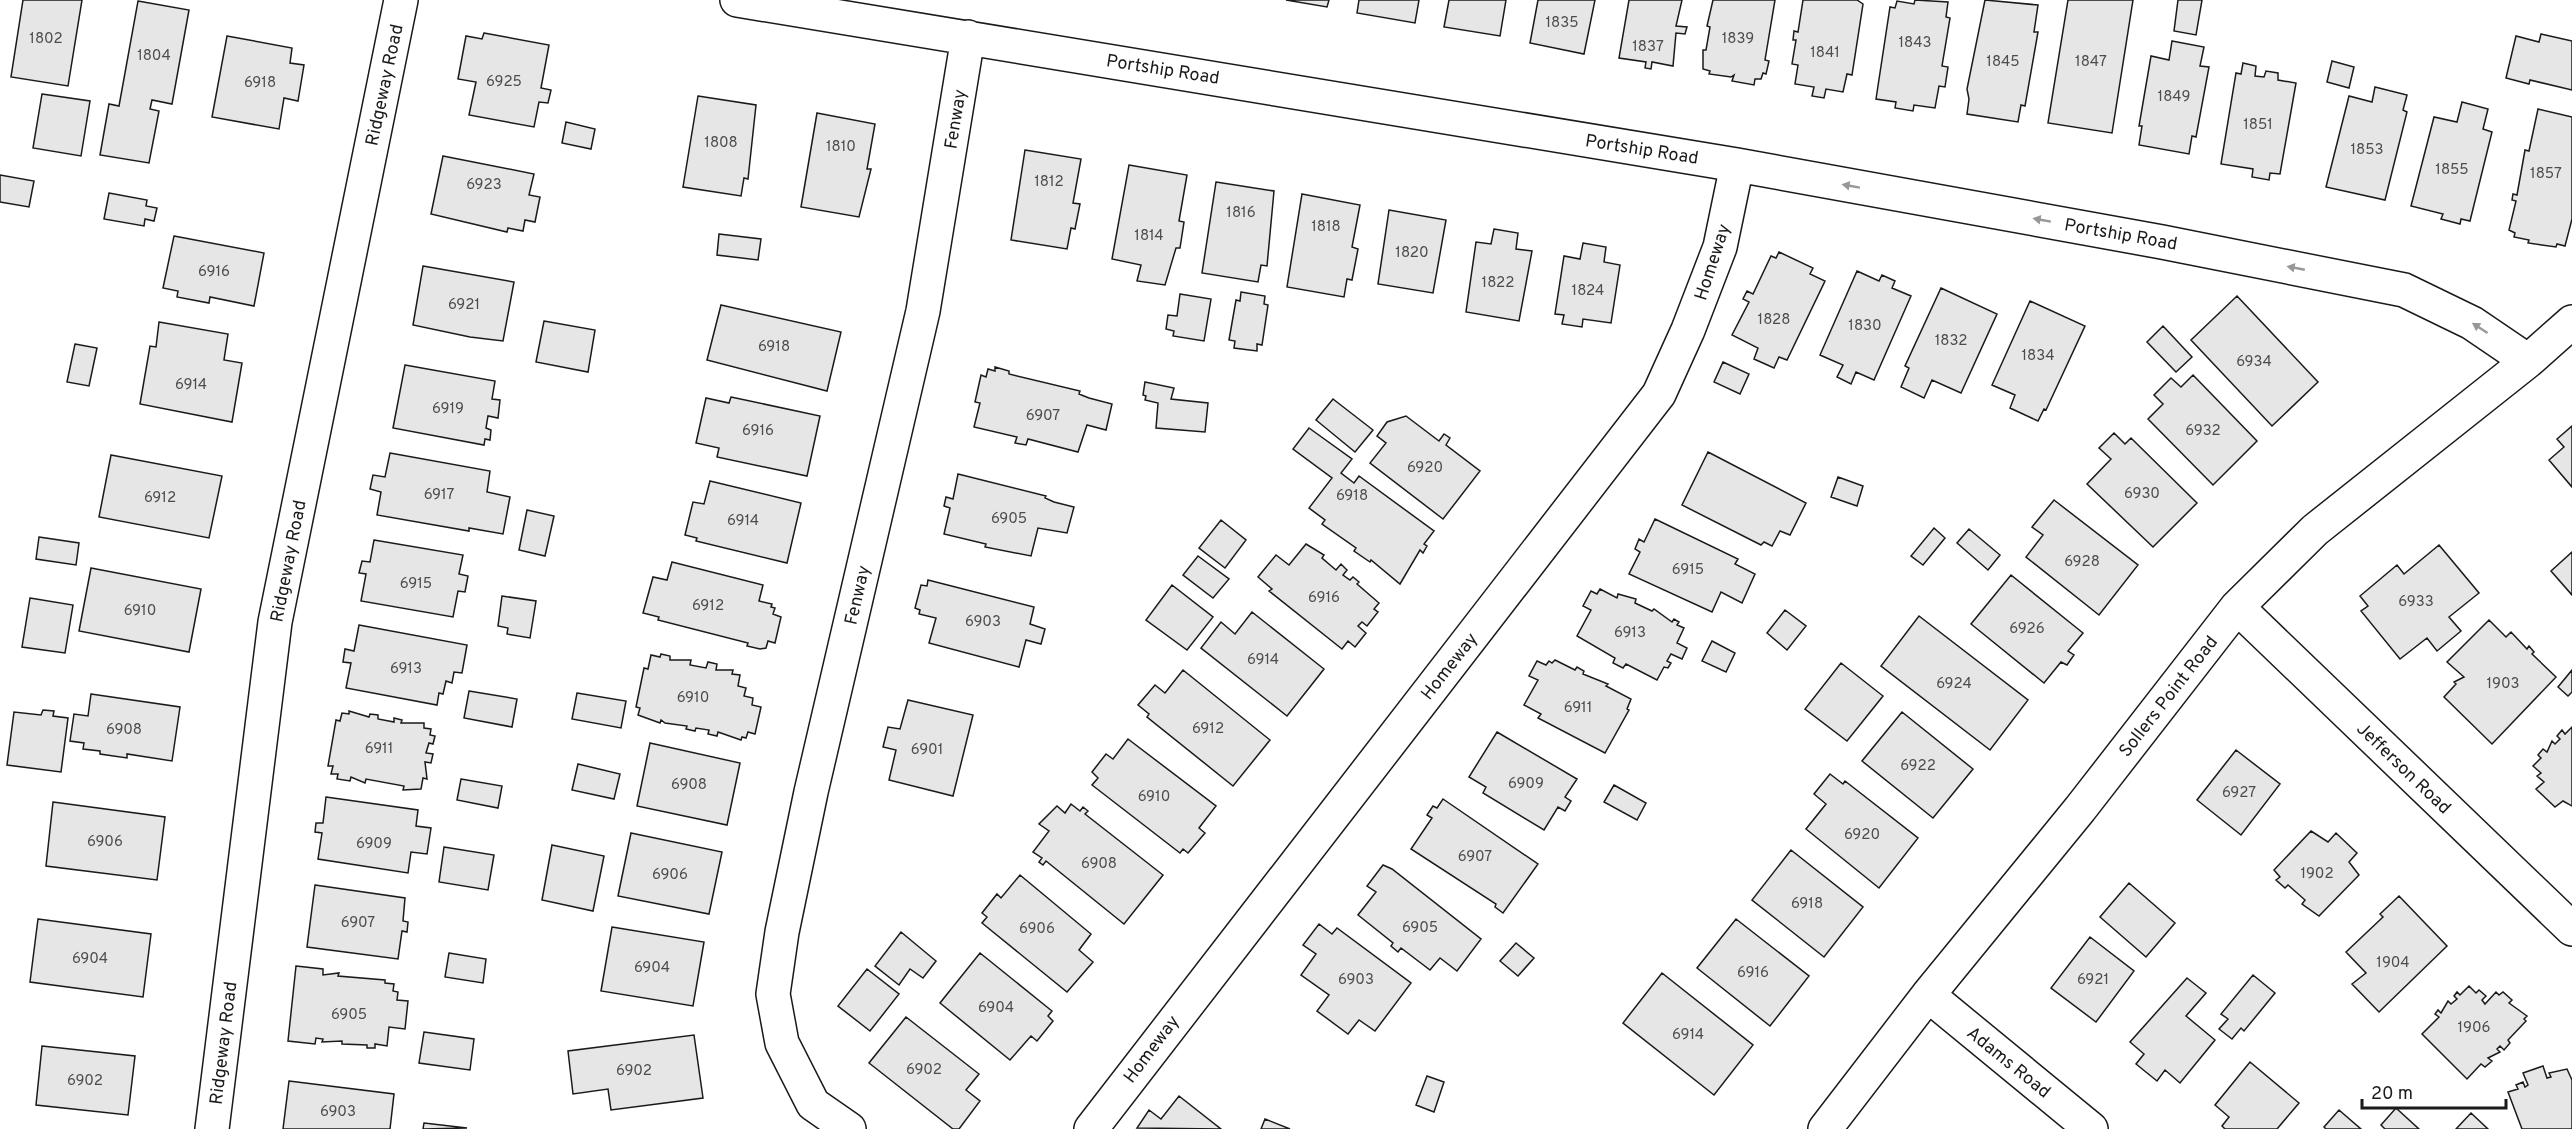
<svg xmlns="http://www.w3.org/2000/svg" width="2572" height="1129" viewBox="0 0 2572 1129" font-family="Overpass,sans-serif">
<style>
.building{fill:#e6e6e6;stroke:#1a1a1a;stroke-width:1.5}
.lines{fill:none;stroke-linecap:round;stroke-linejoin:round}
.minor-casing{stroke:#1a1a1a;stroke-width:36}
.minor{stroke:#fff;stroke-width:33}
.oneway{fill:#989898}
.labels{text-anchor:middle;stroke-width:4.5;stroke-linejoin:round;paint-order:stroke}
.number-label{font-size:15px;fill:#4d4d4d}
.street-label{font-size:18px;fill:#1a1a1a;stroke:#fff}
</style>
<rect width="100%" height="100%" fill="#fff"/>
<path class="building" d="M23,0H82L68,86L11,77Z
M1286,0H1329L1327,7Z
M1359,0H1419L1415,23L1357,13Z
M1449,0H1506L1500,36L1444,27Z
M1538,0H1595L1584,54L1530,43Z
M1629,0H1682L1676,26L1687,27L1685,34L1676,33L1673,66L1652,62L1651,69L1645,68L1646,62L1619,58Z
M1713,0H1775L1765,60L1769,61L1766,74L1763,73L1761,79H1755L1754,85L1732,81L1734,75L1731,77L1709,74L1710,71L1703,69V50H1706L1710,27L1707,26Z
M1803,0H1857L1863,4L1852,75L1847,74L1843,92L1826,89L1824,98L1812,96L1814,87L1795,84L1798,65L1792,64L1796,40H1793L1794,31L1798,32Z
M1915,0L1948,2L1946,17L1950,18L1942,66L1948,67L1945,87L1939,86L1935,108L1914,105L1913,111L1895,108L1896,102L1876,99L1890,7L1895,8L1897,1L1914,4Z
M1985,0L2038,5L2034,32H2038L2025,106L2021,105L2018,122L1967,114L1969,99L1967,89Z
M2068,0H2133L2112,133L2048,123Z
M2178,0H2202L2196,35L2174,31Z
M138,1L189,10L172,104L152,100L150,109L159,111L149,163L100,155L109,104L119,106Z
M484,33L549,45L541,88L551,90L548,103L539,102L534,127L469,115L476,82L458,79L466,36L482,39Z
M2541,34L2572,41V90L2530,80L2529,84L2506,78L2516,36L2539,42Z
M227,36L292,48L290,63L304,65L298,101L284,98L279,129L212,117Z
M2172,41L2204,47L2200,66L2209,67L2196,137L2192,136L2189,154L2139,145L2142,126H2139L2151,56L2169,60Z
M2332,61L2354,67L2349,88L2327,82Z
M2243,63L2256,66L2255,76L2264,77L2266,71L2278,73V80L2296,83L2280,174L2270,173L2269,180L2252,177L2253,169L2221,164L2236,73L2241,74Z
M2375,87L2407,95L2403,110L2407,112L2385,200L2326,187L2349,96L2372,102Z
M42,94L90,101L81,156L33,148Z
M698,96L756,105L748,179L744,178L741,196L683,187Z
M2462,102L2488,109L2483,129L2492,132L2470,221L2461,219L2460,224L2441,219L2443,214L2411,206L2434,117L2457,122Z
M2538,109L2572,117V219L2565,246L2557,244L2556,247L2528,243L2529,240L2514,237L2515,233L2509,230L2516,201L2512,200L2513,194L2517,195L2525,150L2529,151Z
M817,113L875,124L867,169H871L859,217L801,207Z
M566,122L595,129L591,149L562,143Z
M1025,150L1081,159L1073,203L1080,204L1075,229L1071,228L1067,249L1011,240Z
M443,156L534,174L529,195L540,197L535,222L525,220L523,231L508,228L507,232L431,214Z
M1129,165L1187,175L1179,221L1184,222L1180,248H1176L1165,285L1137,281L1141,265L1112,259Z
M0,175L34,181L29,207L0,202Z
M1216,182L1274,191L1267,266L1261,265L1258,282L1202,273Z
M109,193L147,200L146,206L157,208L154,221L145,219L144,226L104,219Z
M1302,194L1360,205L1352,247L1358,249L1352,280L1347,279L1344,297L1287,287Z
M1389,210L1446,220L1433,293L1378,284Z
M1494,229L1518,233L1516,249L1532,251L1519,321L1466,312L1476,242L1491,244Z
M719,234L761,239L758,260L717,255Z
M174,236L264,253L254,306L210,297L209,303L177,297L178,291L163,288Z
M1583,243L1606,247L1604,262L1620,265L1611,323L1583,319L1582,327L1562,324L1564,315L1555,314L1564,256L1580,259Z
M1779,252L1813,268L1810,274L1825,281L1787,360L1779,357L1774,368L1754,359L1758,348L1732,335L1749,302L1743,299L1747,291L1753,294L1771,256L1776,258Z
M423,266L514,282L503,341L470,337L413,325Z
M1857,271L1879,281L1882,275L1895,281L1892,288L1911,296L1874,380L1856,372L1851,384L1837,377L1843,365L1820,355Z
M1941,288L1997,314L1961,393L1932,380L1924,398L1901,387L1909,368L1905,366Z
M1241,292L1265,296L1264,304L1268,305L1262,345L1257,344V351L1234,348L1235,341L1229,340L1236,300L1240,301Z
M1180,294L1211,299L1204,341L1173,336L1174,331L1166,329L1168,315L1177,316Z
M2237,296L2318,382L2272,426L2191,340Z
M2030,301L2085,326L2046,410L2044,409L2038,421L2010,408L2015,395L1992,385Z
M721,305L841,332L827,391L707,360Z
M544,321L595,330L588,372L536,362Z
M159,322L228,334L224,360L242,363L232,422L140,404L150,346L156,347Z
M2163,326L2192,357L2176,372L2147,342Z
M75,344L97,348L89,386L67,382Z
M1723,362L1749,374L1740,394L1714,382Z
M405,365L495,381L492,399L500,400L498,418L488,416L486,428L491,430L490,440L485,439L484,445L393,428Z
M995,367L1009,371V374L1080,391L1079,394L1089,398L1112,404L1106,430L1087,425L1078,452L1028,439L1026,445L1015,443L1017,437L974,427L980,403L975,402L981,375L986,377L988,369L995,371Z
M2193,375L2257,441L2213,485L2148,419L2163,404L2154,395L2171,378L2181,387Z
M1145,382L1174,388L1171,399L1208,403L1205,432L1156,428L1158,403L1145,400L1146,396L1143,395Z
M731,397L820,416L807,476L717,457L719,448L696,443L706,398L729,403Z
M1333,399L1373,430L1355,452L1316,420Z
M1406,416L1439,441L1444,434L1450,438L1446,445L1480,471L1443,519L1370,463L1386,443L1377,436L1387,422Z
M2572,426V487L2549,460L2564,447L2557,439Z
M1309,428L1352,459L1341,473L1354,483L1359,476L1434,531L1424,544L1427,546L1423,553L1420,550L1400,584L1371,560L1370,562L1354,551L1356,548L1322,524L1325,520L1309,508L1332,478L1293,449Z
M2114,433L2125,444L2131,438L2197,503L2153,547L2087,484L2111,459L2099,448Z
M1708,452L1806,503L1790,535L1780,531L1772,546L1764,542L1761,545L1682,505Z
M390,453L490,471L487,492L510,497L503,534L469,528V531L377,515L381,492L370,489L373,475L385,477Z
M111,455L222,476L209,538L99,517Z
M958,474L1046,496L1045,498L1054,502L1074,507L1067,533L1038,528L1031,556L985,547L986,544L944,534L950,508L944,506L946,497L953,499Z
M1838,477L1863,486L1857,506L1831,497Z
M710,481L801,503L787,563L696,541L697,538L685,535L693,502L704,504Z
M2054,500L2138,565L2099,615L2026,557L2043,535L2032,527Z
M527,510L554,516L545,556L519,550Z
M1655,519L1738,559L1735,564L1755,574L1742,603L1721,592L1712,612L1629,574L1640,552L1635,549L1639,539L1644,542Z
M1221,520L1246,540L1225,568L1199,548Z
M1934,528L1945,538L1923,565L1911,556Z
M1969,529L2000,555L1988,570L1957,543Z
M39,537L79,543L76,565L36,559Z
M374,540L463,555L459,574L468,576L465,592L458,591L453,617L361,601L366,574L359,573L362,561L370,562Z
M1306,544L1324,555L1322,558L1336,570L1341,564L1347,570L1343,575L1350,580L1353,577L1359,582L1357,584L1379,603L1374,609L1378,612L1367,626L1362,622L1358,626L1366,633L1355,647L1348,641L1342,649L1269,591L1272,589L1258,577L1276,555L1289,565Z
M2439,545L2479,593L2449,617L2461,631L2437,651L2427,638L2400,659L2361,611L2368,606L2360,596L2397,565L2404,574Z
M2572,552V595L2551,571Z
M1198,556L1229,579L1213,598L1183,575Z
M672,562L763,585L759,601L772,604L771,607L775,608L773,614L781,617L775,643L768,641L766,648L760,649L747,646L748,643L658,620L659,617L643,613L653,577L667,580Z
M91,568L201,589L189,652L79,631Z
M2011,575L2083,633L2068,651L2074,655L2067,665L2061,662L2044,683L1971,624Z
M928,580L1034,607L1030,624L1045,629L1041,644L1026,640L1019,667L929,643L936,618L919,614L920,610L915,608L921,585L927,586Z
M1172,585L1213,617L1187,650L1146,620Z
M1600,589L1617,598L1618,594L1636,599L1635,603L1652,611L1654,609L1672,622L1674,619L1679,622L1677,625L1684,628L1677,643L1687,648L1682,659L1671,654L1667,661L1671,663L1668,668L1664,667L1657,680L1626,664L1623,668L1613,663L1615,658L1577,636L1591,610L1583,606L1591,591L1597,594Z
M502,596L536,601L530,638L507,634L508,628L498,626Z
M30,598L73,605L65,653L22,647Z
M1785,610L1806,626L1787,650L1767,633Z
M1252,612L1324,669L1287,716L1201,648L1221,622L1235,634Z
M1919,616L2028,700L1990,750L1881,666Z
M2489,620L2506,637L2511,632L2527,649L2529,646L2534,652L2532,654L2556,677L2492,744L2444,697L2456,684L2454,682L2464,677L2447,662Z
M359,625L467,645L462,673L454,672L452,683L446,681L443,694L439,693L437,705L346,688L351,663L343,662L345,649L354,651Z
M1712,641L1735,653L1726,672L1702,661Z
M661,654L670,656V660H691L690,665L706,668L708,662L717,664L716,670H733L732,674L740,675L738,686L746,688L744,696L753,698L752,705L761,707L755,734L748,732L746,738L742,737L741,740L718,732L717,736L708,734L709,730L696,728L695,731L686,729L687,726L665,723L661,720L660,723L638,715L640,708L636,707L644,668L648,669L651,655L660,657Z
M1555,660L1575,670L1577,667L1584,671L1583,674L1608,684L1606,686L1631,699L1627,709L1629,710L1605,753L1538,718L1541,714L1524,705L1538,680L1529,676L1537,661L1546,665L1549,661L1552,663Z
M1841,663L1883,696L1847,741L1805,709Z
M1183,670L1270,740L1233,786L1147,717L1149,714L1138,705L1155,685L1165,693Z
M2572,670V692L2568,696L2558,687Z
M469,691L517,699L512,727L464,718Z
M577,693L626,701L621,728L572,719Z
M91,694L180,707L172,761L127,754V758L100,754V751L83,749L84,743L70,741L74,714L88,716Z
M908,700L973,715L953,796L889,780L896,750L883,747L888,727L900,729Z
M43,710L54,711L53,716L68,718L61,772L7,765L14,712L41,715Z
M349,711L369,717L370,714L378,715V719L394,722V718L402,720L401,723H424V728L431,729L430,735L435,736L433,744L429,743L426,753L433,754L431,763L425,762L427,779L423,778L421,789L403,790L404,786L366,779L365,783L351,777L350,781L337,779L338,774H331L333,766H328L336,720L340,721L342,713L349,714Z
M1902,712L1973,769L1933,818L1862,761Z
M2572,727V806L2563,801L2555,807L2536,789L2544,782L2537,776L2541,773L2533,766L2541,758L2538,755L2543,749L2547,752L2552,741L2555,744L2560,739L2557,736L2562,730L2565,734Z
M1497,732L1577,779L1565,797L1571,801L1565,811L1558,807L1544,830L1483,793L1486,787L1469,777Z
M1128,739L1216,806L1199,828L1205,833L1188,853L1183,849L1180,853L1092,785L1098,778L1092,772L1106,754L1113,759Z
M650,743L740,763L727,825L637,806Z
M2236,750L2280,784L2241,835L2197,800Z
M578,764L620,774L614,799L572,790Z
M1830,774L1843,784L1845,781L1918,838L1879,888L1806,829L1826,804L1814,794Z
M461,779L502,786L498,808L457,800Z
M1614,785L1646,803L1637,820L1604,802Z
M326,797L418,810L416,826L431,828L427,854L411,852L408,873L318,859L322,833L315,832L316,823H323Z
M1443,799L1538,864L1503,913L1495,907L1496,904L1411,849L1432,818L1427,815L1433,806L1437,808Z
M53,802L165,817L157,880L46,866Z
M1071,804L1080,811L1083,807L1088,811L1085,814L1163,875L1124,924L1046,861L1043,865L1039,862L1042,858L1033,852L1049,831L1039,824L1057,806L1065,813Z
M2311,831L2328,842L2336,833L2357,853L2349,862L2359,875L2319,916L2302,904L2305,900L2288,885L2285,888L2276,880L2280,877L2274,870Z
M631,833L722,852L709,914L618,896Z
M552,845L604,856L593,911L542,900Z
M444,847L494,855L488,890L439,882Z
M1791,850L1863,907L1824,957L1752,900Z
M1383,865L1392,869L1481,939L1457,971L1440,958L1430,970L1401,948L1398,952L1391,946L1393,943L1358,915L1376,892L1367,886Z
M1020,875L1091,934L1079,950L1093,962L1067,992L982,923L987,917L982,913L997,894L1001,898Z
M2129,883L2175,923L2146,957L2100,917Z
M315,885L405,898L403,921L408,922L407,932L402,931L398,959L307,947Z
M2399,896L2447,946L2379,1012L2352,984L2366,973L2346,952L2383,917L2380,914Z
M38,919L151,934L143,997L30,982Z
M1736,919L1809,976L1770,1026L1697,968Z
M1319,924L1332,934L1337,928L1411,983L1375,1031L1359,1020L1348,1034L1317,1011L1329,995L1301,975L1316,954L1303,945Z
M612,927L704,942L693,1006L601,991Z
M901,932L936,961L923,978L910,969L899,985L875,966Z
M2090,937L2134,971L2096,1022L2051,988Z
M1516,943L1534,958L1518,976L1500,961Z
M449,953L486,959L483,983L445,977Z
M980,953L1052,1011L1048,1016L1053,1021L1037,1041L1031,1036L1010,1060L940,1003Z
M296,966L323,969V975L339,973L338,976L385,980V983L394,984L393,991L398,992L397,1000L408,1001L405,1029L389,1027L387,1046L375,1044V1048H367V1045L342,1044V1041L322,1042L323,1039L316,1038L315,1044L288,1041Z
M867,969L899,994L870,1031L838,1006Z
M1662,973L1753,1045L1714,1095L1623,1023Z
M2253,975L2275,993L2244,1031L2241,1028L2232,1039L2219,1029L2228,1019L2221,1014Z
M2187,978L2206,993L2186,1016L2215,1040L2180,1083L2165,1070L2157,1081L2136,1064L2144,1054L2130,1042Z
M2469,986L2476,993L2479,990L2486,996L2482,1000L2485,1004L2496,992L2499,995L2503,992L2512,1000L2509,1003L2527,1016L2524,1019L2526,1021L2508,1040L2510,1043L2504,1050L2500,1046L2497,1049L2500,1052L2488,1058L2492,1061L2485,1067L2481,1064L2467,1079L2422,1034L2439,1017L2435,1014L2438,1010L2441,1013L2448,1001L2451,1004L2457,999L2454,996L2457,992L2460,995Z
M906,1017L979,1074L966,1090L980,1101L959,1129H953L869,1063Z
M424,1032L474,1039L470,1070L419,1063Z
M694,1035L703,1098L611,1110L608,1089L573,1094L568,1051Z
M42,1046L135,1056L128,1115L36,1105Z
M2250,1062L2299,1103L2277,1129H2225L2222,1126L2229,1117L2215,1105Z
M2543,1066L2547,1078L2551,1077L2549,1073L2567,1069L2572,1080V1129H2522L2508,1092L2518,1089L2516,1085L2523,1082L2525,1087L2528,1085L2523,1073Z
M1427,1076L1444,1082L1434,1112L1416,1105Z
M289,1081L394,1094L390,1129H283Z
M1179,1096L1221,1129L1137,1128L1149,1110L1161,1119Z
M2396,1108L2419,1129H2385L2381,1125Z
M2339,1110L2361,1129H2326L2324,1127Z
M2471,1113L2488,1129H2456Z
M1265,1119L1290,1129H1261Z
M424,1123L467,1128L423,1129Z"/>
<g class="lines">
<g class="minor-casing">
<path id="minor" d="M737,0L1737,165L2162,242L2404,290L2472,323L2528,361
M2237,607L2572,929
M1928,995L2091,1129
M212,1129L275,622L401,0
M849,1129L813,1104L782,1043L773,994L782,932L811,792L923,311L968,37
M1091,1129L1659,394L1688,330L1720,247L1737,165
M1825,1129L1928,995L2080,809L2237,607L2315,530L2528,361L2572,322"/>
</g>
<use href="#minor" class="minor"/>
</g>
<defs><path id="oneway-solid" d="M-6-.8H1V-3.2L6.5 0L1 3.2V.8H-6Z" transform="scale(1.5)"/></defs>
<g class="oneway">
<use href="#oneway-solid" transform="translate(1851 186) rotate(-170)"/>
<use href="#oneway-solid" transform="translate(2042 220) rotate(-170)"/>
<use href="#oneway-solid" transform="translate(2296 268) rotate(-169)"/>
<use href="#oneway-solid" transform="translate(2480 328) rotate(-147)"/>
</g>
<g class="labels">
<g class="number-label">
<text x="1562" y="27">1835</text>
<text x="46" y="43">1802</text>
<text x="1738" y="43">1839</text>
<text x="1915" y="47">1843</text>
<text x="1648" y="51">1837</text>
<text x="1825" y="57">1841</text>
<text x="154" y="60">1804</text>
<text x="2003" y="66">1845</text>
<text x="2091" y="66">1847</text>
<text x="504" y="86">6925</text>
<text x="260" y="87">6918</text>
<text x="2174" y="101">1849</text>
<text x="2258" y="129">1851</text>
<text x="721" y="147">1808</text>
<text x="841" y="151">1810</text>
<text x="2367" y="154">1853</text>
<text x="2452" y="174">1855</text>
<text x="2546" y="178">1857</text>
<text x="1049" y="186">1812</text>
<text x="484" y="189">6923</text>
<text x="1241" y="217">1816</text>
<text x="1326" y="231">1818</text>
<text x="1149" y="240">1814</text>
<text x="1412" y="257">1820</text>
<text x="214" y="276">6916</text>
<text x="1498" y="287">1822</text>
<text x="1588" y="295">1824</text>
<text x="464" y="309">6921</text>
<text x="1774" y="324">1828</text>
<text x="1865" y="330">1830</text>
<text x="1951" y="345">1832</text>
<text x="774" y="351">6918</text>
<text x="2038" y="360">1834</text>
<text x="2254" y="366">6934</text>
<text x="191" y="389">6914</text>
<text x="448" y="413">6919</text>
<text x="1043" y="420">6907</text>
<text x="758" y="435">6916</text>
<text x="2203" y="435">6932</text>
<text x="1425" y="472">6920</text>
<text x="2142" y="498">6930</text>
<text x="439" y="499">6917</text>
<text x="1352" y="500">6918</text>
<text x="160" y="502">6912</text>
<text x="1009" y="523">6905</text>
<text x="743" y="525">6914</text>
<text x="2082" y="566">6928</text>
<text x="1688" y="574">6915</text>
<text x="416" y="588">6915</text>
<text x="1324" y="602">6916</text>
<text x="2416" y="606">6933</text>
<text x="708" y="610">6912</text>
<text x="140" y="615">6910</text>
<text x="983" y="626">6903</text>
<text x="2027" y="633">6926</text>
<text x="1630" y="637">6913</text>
<text x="1263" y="664">6914</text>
<text x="406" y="673">6913</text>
<text x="1954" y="688">6924</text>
<text x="2503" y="688">1903</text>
<text x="693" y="702">6910</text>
<text x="1578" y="712">6911</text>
<text x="1208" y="733">6912</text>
<text x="124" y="734">6908</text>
<text x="379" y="753">6911</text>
<text x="927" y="754">6901</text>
<text x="1918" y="770">6922</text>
<text x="1526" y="788">6909</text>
<text x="689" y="789">6908</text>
<text x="2239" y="797">6927</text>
<text x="1154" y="801">6910</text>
<text x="1862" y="839">6920</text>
<text x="105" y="846">6906</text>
<text x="374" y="848">6909</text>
<text x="1475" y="861">6907</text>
<text x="1099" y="868">6908</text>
<text x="2317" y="878">1902</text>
<text x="670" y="879">6906</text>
<text x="1807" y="908">6918</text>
<text x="358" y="927">6907</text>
<text x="1420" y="932">6905</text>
<text x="1037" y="933">6906</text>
<text x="90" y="963">6904</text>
<text x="2393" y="967">1904</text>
<text x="652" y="972">6904</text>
<text x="1753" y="977">6916</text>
<text x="1356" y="984">6903</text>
<text x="2093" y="984">6921</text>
<text x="996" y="1012">6904</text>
<text x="349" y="1019">6905</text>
<text x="2474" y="1032">1906</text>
<text x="1688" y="1039">6914</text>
<text x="924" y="1074">6902</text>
<text x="634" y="1075">6902</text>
<text x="85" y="1085">6902</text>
<text x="338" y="1116">6903</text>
</g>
<g class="street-label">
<text transform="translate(1163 69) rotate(9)" y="6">Portship Road</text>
<text transform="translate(384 85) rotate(-78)" y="6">Ridgeway Road</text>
<text transform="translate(955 119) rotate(-81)" y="6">Fenway</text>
<text transform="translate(1642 149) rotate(9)" y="6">Portship Road</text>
<text transform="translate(2121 234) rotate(10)" y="6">Portship Road</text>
<text transform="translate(1712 262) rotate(-72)" y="6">Homeway</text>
<text transform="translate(288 561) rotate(-79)" y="6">Ridgeway Road</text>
<text transform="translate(857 595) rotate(-77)" y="6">Fenway</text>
<text transform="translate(1449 666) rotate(-52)" y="6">Homeway</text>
<text transform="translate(2168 696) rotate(-52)" y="6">Sollers Point Road</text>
<text transform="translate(2404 768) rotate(44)" y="6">Jefferson Road</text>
<text transform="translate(223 1043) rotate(-83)" y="6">Ridgeway Road</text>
<text transform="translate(1151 1049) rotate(-53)" y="6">Homeway</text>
<text transform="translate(2009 1062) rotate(39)" y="6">Adams Road</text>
</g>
</g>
<path d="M2362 1099v9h144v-9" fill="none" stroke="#1a1a1a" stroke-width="3"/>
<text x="2371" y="1099" font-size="18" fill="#1a1a1a" stroke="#ffffff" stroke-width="4.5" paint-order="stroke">20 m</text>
</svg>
